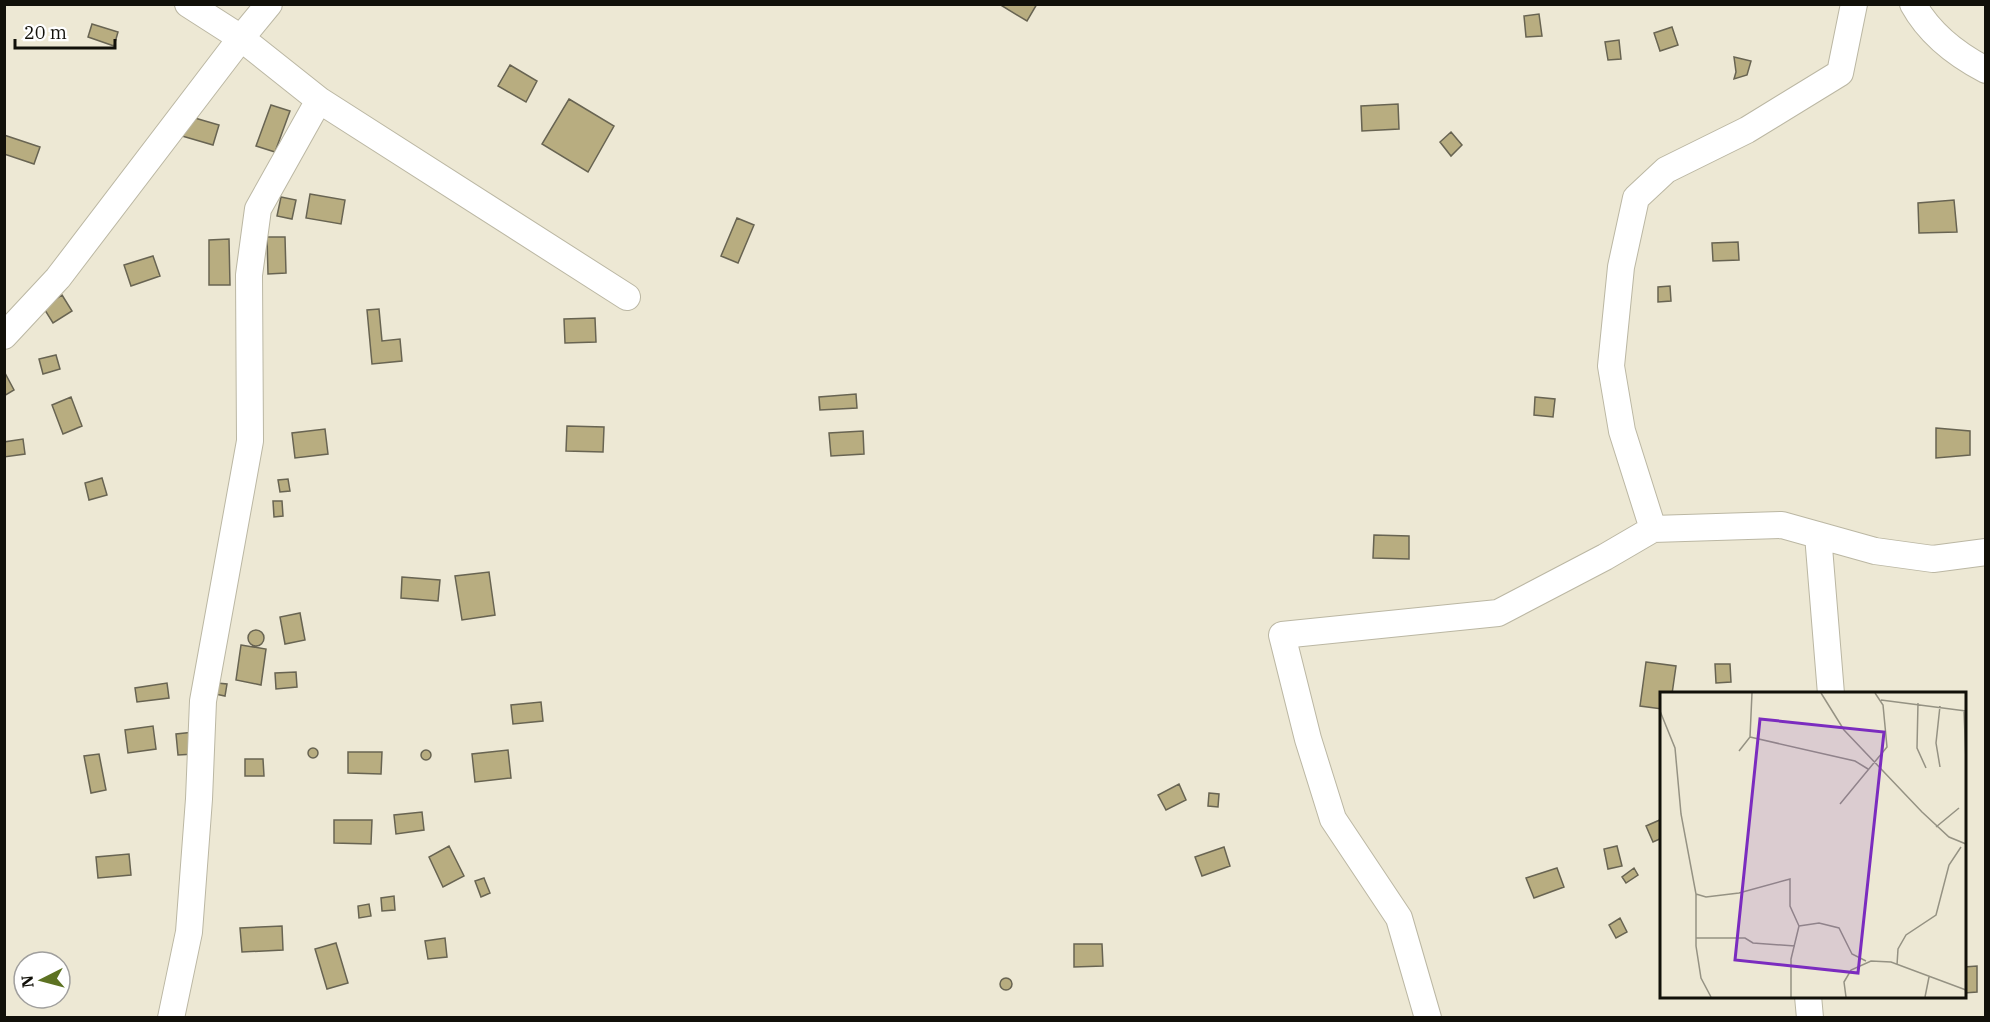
<svg xmlns="http://www.w3.org/2000/svg" width="1990" height="1022" viewBox="0 0 1990 1022" font-family="'IBM Plex Serif',serif">
<style>
.building{fill:#b8ad80;stroke:#686452;stroke-width:1.5}
.lines{fill:none;stroke-linecap:round;stroke-linejoin:round}
.street-casing{stroke:#bbb7a3;stroke-width:28}
.street{stroke:#fff;stroke-width:26}
.inset-road{fill:none;stroke:#959283;stroke-width:1.5}
.view{fill:#7b2cbf;fill-opacity:0.15;stroke:#7b2cbf;stroke-width:3}
.inset-edge{fill:none;stroke:#111009;stroke-width:3}
</style>
<rect width="100%" height="100%" fill="#ede8d4"/>
<path class="building" d="M999,4H1037L1027,21Z
M1539,14L1542,36L1526,37L1524,16Z
M92,24L118,32L114,46L88,37Z
M1672,27L1678,45L1660,51L1654,33Z
M1619,40L1621,59L1608,60L1605,42Z
M1734,57L1751,61L1747,75L1734,79L1736,72Z
M510,65L537,81L526,102L498,86Z
M569,99L614,126L588,172L542,144Z
M1398,104L1399,129L1362,131L1361,106Z
M271,105L290,111L275,152L256,146Z
M188,116L219,125L213,145L182,136Z
M1451,132L1462,145L1451,156L1440,142Z
M4,135L40,147L34,164L4,154Z
M310,194L345,200L341,224L306,218Z
M281,197L296,200L292,219L277,216Z
M1954,200L1957,232L1919,233L1918,203Z
M737,218L754,225L738,263L721,256Z
M267,237H285L286,273L268,274Z
M229,239L230,285H209V240Z
M1738,242L1739,260L1713,261L1712,243Z
M153,256L160,276L131,286L124,265Z
M1670,286L1671,301L1658,302V287Z
M62,295L72,311L53,323L43,307Z
M379,309L382,341L400,339L402,361L372,364L367,310Z
M595,318L596,342L565,343L564,319Z
M56,355L60,369L43,374L39,359Z
M5,373L14,390L4,396V374Z
M856,394L857,408L820,410L819,397Z
M71,397L82,426L63,434L52,405Z
M1535,397L1555,399L1553,417L1534,415Z
M567,426L604,427L603,452L566,451Z
M1936,428L1970,431V455L1936,458Z
M325,429L328,454L295,458L292,433Z
M863,431L864,454L831,456L829,433Z
M23,439L25,454L4,457V442Z
M102,478L107,495L89,500L85,483Z
M288,479L290,491L280,492L278,480Z
M273,501H282L283,516L274,517Z
M1374,535L1409,536V559L1373,558Z
M489,572L495,615L462,620L455,576Z
M402,577L440,580L438,601L401,598Z
M300,613L305,640L285,644L280,617Z
M248 638a8 8 0 1 1 16 0a8 8 0 1 1-16 0Z
M241,645L266,649L261,685L236,680Z
M1646,662L1676,666L1672,694H1662V709L1640,706Z
M1715,664H1730L1731,682L1716,683Z
M296,672L297,687L276,689L275,673Z
M167,683L169,698L137,702L135,688Z
M217,683L227,684L225,696L215,694Z
M541,702L543,721L513,724L511,705Z
M153,726L156,749L128,753L125,730Z
M194,732L195,754L178,755L176,734Z
M308 753a5 5 0 1 1 10 0a5 5 0 1 1-10 0Z
M508,750L511,778L475,782L472,754Z
M421 755a5 5 0 1 1 10 0a5 5 0 1 1-10 0Z
M348,752H382L381,774L348,773Z
M99,754L106,790L91,793L84,756Z
M245,759H263L264,776H245Z
M1179,784L1186,800L1166,810L1158,795Z
M1209,793L1219,794L1218,807L1208,806Z
M422,812L424,830L396,834L394,815Z
M1662,819V838L1653,842L1646,826Z
M334,820H372L371,844L334,843Z
M449,846L464,876L443,887L429,857Z
M1617,846L1622,866L1608,869L1604,849Z
M1224,847L1230,866L1202,876L1195,857Z
M129,854L131,875L98,878L96,857Z
M1557,868L1564,887L1534,898L1526,878Z
M1634,868L1638,875L1626,883L1622,877Z
M484,878L490,893L481,897L475,881Z
M394,896L395,910L382,911L381,898Z
M369,904L371,916L359,918L358,906Z
M1620,918L1627,932L1616,938L1609,925Z
M282,926L283,950L242,952L240,928Z
M445,938L447,957L428,959L425,941Z
M336,943L348,983L327,989L315,949Z
M1074,944H1102L1103,966L1074,967Z
M1977,966V992L1964,993V967Z
M1000 984a6 6 0 1 1 12 0a6 6 0 1 1-12 0Z"/>
<g class="lines">
<g class="street-casing">
<path id="street" d="M188,4L241,38L319,100L627,297
M1913,4C1929,33 1957,55 1986,70
M4,336L58,278L241,38L269,4
M1653,529L1622,431L1611,366L1621,267L1636,198L1666,170L1747,130L1840,73L1854,4
M1818,535L1831,694
M1808,996L1810,1018
M171,1018L189,932L199,799L203,701L250,441L249,275L258,209L319,100
M1428,1018L1399,918L1333,819L1308,739L1282,635L1498,613L1605,557L1653,529L1782,525L1875,551L1933,559L1986,552"/>
</g>
<use href="#street" class="street"/>
</g>
<g transform="translate(1660 692)">
<rect width="306" height="306" fill="#ede8d4"/>
<path class="inset-road" d="M161,1L184,38L262,120L289,145L306,152M221,8L306,19M258,11L257,56L266,76M0,19L15,56L21,122L36,202V254L41,286L51,305M304,19L306,69M90,45L195,69L208,77M79,59L90,45L92,1M280,75L276,51L280,14M180,112L227,55L223,13L215,1M276,135L299,116M36,202L46,205L79,201L130,187V214L139,234L131,267V305M139,234L159,231L179,236L192,262L206,269M36,246H85L93,251L135,254M237,273L238,257L246,243L276,223L289,173L301,155M186,305L184,290L191,278L211,269L231,270L306,298M265,305L269,285"/>
<path class="view" d="M100,27L224,40L198,281L75,268Z"/>
<rect width="306" height="306" class="inset-edge"/>
</g>
<rect width="1990" height="1022" fill="none" stroke="#111009" stroke-width="12"/>
<g transform="translate(42 980) rotate(264)"><circle r="28" fill="#ffffff" stroke="#a09f9d" stroke-width="1.5"/>
<path d="M0-4.5L10 22L0 15L-10 22Z" fill="#5d7222"/>
<text y="-9" font-size="16" font-weight="bold" text-anchor="middle" fill="#111009">N</text>
</g>
<path d="M15 39v9h100v-9" fill="none" stroke="#111009" stroke-width="3"/>
<text x="24" y="39" font-size="18" fill="#111009" stroke="#ffffff" stroke-width="4.5" paint-order="stroke">20 m</text>
</svg>
